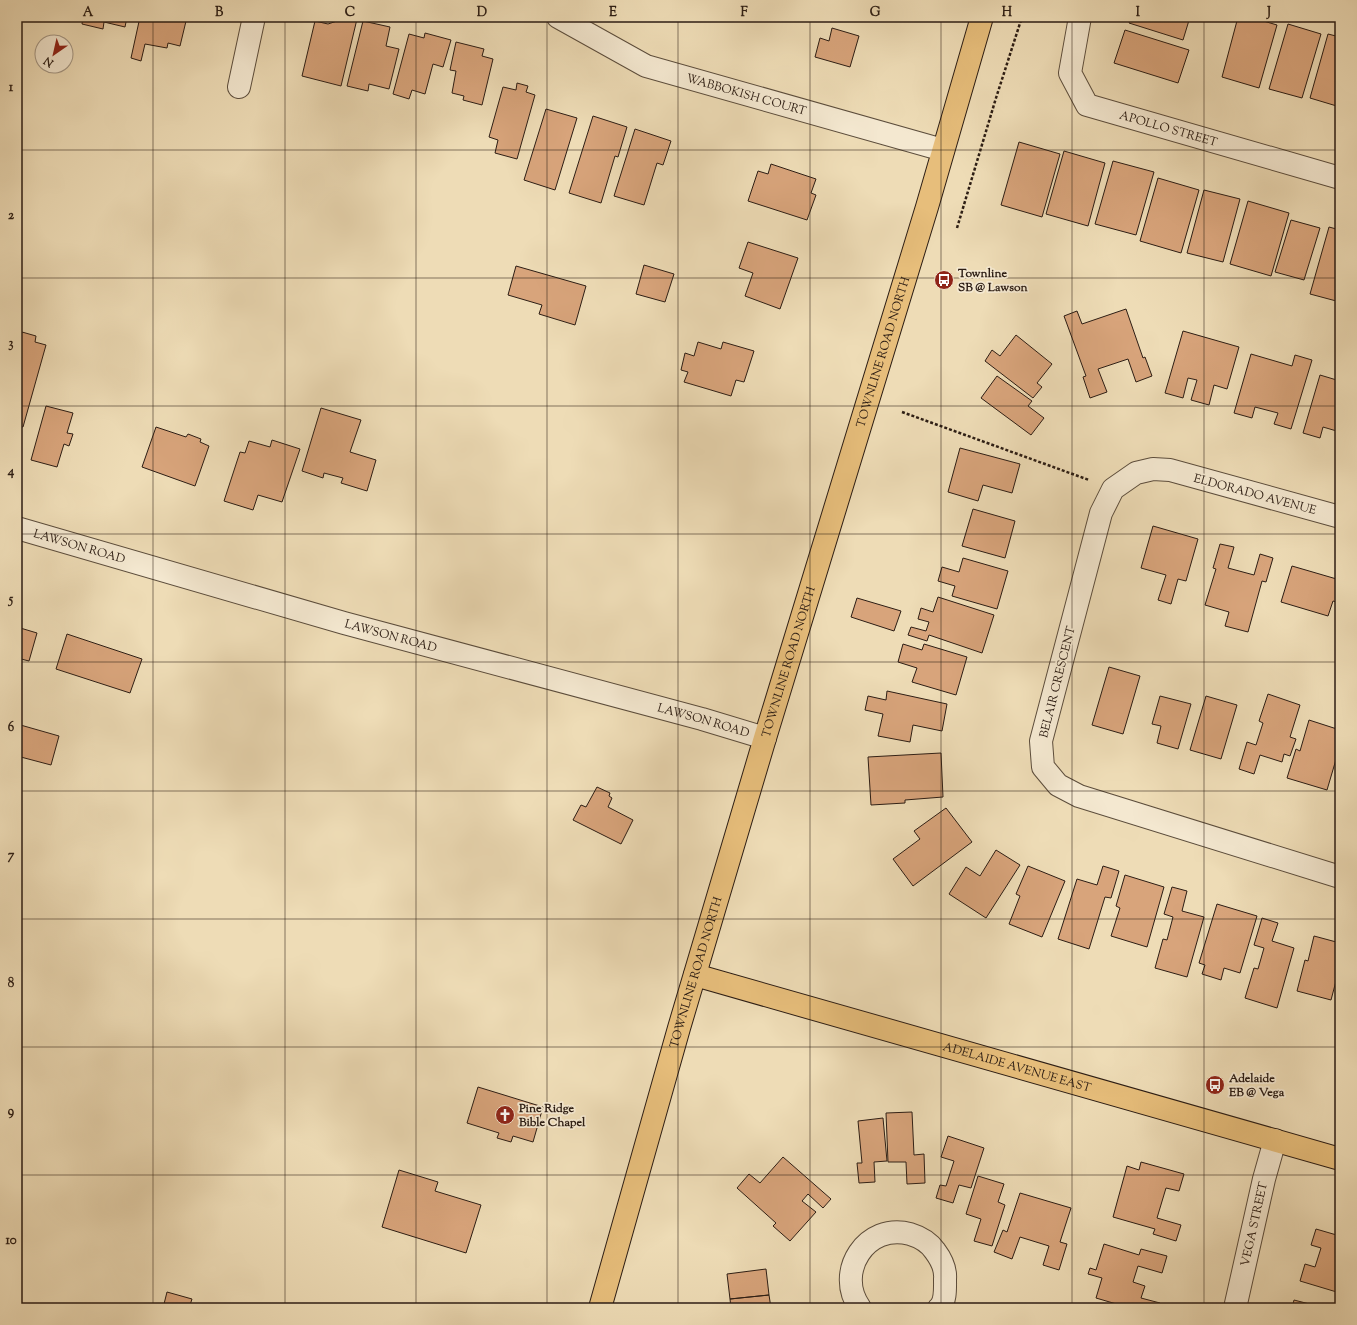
<svg xmlns="http://www.w3.org/2000/svg" width="1357" height="1325" viewBox="0 0 1357 1325" font-family="'Sorts Mill Goudy',serif">
<style>
.building{fill:#d8a47b;stroke:#2c1d14}
.lines{fill:none;stroke-linecap:round;stroke-linejoin:round}
.minor-casing{stroke:#5c4d3c;stroke-width:24}
.major-casing{stroke:#2c1d14;stroke-width:24}
.path{stroke:#2c1d14;stroke-width:2.5;stroke-dasharray:3 2;stroke-linecap:butt}
.minor{stroke:#f4e8d0;stroke-width:22}
.major{stroke:#e7be7b;stroke-width:22}
.grid{fill:none;stroke:#2c1d14;stroke-width:1;stroke-opacity:0.55}
.labels{text-anchor:middle;stroke-width:3.5;stroke-linejoin:round;paint-order:stroke}
.street-label{font-size:12px;fill:#2c1d14;stroke:#f4e8d0}
.poi-label{font-size:12px;font-weight:bold;fill:#2c1d14;stroke:#f4e8d0;text-anchor:start}
.neatline{fill:none;stroke:#2c1d14;stroke-width:1.5}
.grid-label{font-size:13px;text-anchor:middle;font-weight:bold;fill:#2c1d14}
</style>
<rect width="100%" height="100%" fill="#eedcb6"/>
<filter id="stains"><feTurbulence type="fractalNoise" baseFrequency=".005" numOctaves="4"/><feColorMatrix values="0 0 0 0 .2 0 0 0 0 .09 0 0 0 0 .02 0 0 0 .5 -.17"/></filter>
<radialGradient id="worn" r=".72"><stop offset=".6" stop-color="#630" stop-opacity="0"/><stop offset="1" stop-color="#630" stop-opacity=".3"/></radialGradient>
<path class="building" d="M83,17H127L125,27L104,22L103,29L82,24Z
M140,17H187L180,46L168,43L167,48L145,44L141,61L131,58Z
M338,17H349L357,19L341,86L302,76L315,21L328,24L337,21Z
M1131,17H1190L1183,40L1129,23Z
M1238,17H1250L1277,25L1259,88L1222,77Z
M363,21L390,27L386,46L399,49L389,89L369,84L368,91L347,86Z
M1288,24L1321,34L1302,98L1269,89Z
M832,28L859,36L850,67L815,57L820,38L829,41Z
M1125,30L1189,50L1178,83L1114,63Z
M425,33L451,40L443,67L433,64L425,94L412,90L409,99L393,94L409,34L424,38Z
M1328,34L1340,37V107L1310,98Z
M456,42L484,49L482,56L493,59L482,105L463,100L464,96L452,93L456,71L450,70Z
M517,83L528,86L526,92L535,95L517,159L495,153L498,140L489,137L503,87L516,90Z
M546,109L577,118L555,190L524,180Z
M593,116L627,127L618,157L615,156L601,203L569,193Z
M635,129L671,141L663,165L657,163L644,205L614,196Z
M1019,142L1060,154L1042,217L1001,205Z
M1064,151L1105,163L1088,226L1046,214Z
M1113,161L1154,172L1136,235L1095,224Z
M771,164L816,179L811,193L816,195L807,220L748,201L758,171L768,174Z
M1158,178L1199,190L1181,253L1140,241Z
M1204,190L1240,199L1223,262L1187,253Z
M1248,201L1289,213L1271,276L1230,264Z
M1291,220L1320,228L1304,280L1275,272Z
M1329,227L1340,230V302L1310,294Z
M748,242L798,258L780,309L745,296L753,273L739,268Z
M644,265L674,274L665,302L636,294Z
M516,266L586,286L575,325L539,314L542,305L508,295Z
M1126,309L1143,358L1145,357L1152,376L1136,382L1128,359L1098,369L1107,392L1090,398L1083,377L1086,376L1064,316L1077,311L1082,324Z
M1183,331L1239,347L1227,389L1214,385L1209,405L1191,400L1197,380L1188,378L1183,398L1165,393Z
M22,332L36,336L35,342L46,345L23,427L17,426V350Z
M1016,335L1052,364L1037,383L1042,387L1033,398L985,361L992,350L1000,356Z
M698,342L721,349L723,342L754,351L744,382L736,380L731,396L684,382L688,372L681,370L685,353L694,356Z
M1251,354L1292,366L1295,355L1312,360L1291,429L1274,424L1278,413L1255,407L1252,418L1234,413Z
M1320,375L1340,381V432L1323,427L1320,438L1303,433Z
M997,376L1032,401L1028,406L1044,418L1031,435L981,398Z
M46,406L73,413L67,433L73,434L69,446L64,444L57,467L31,460Z
M321,408L361,420L350,452L376,460L367,491L341,483L343,478L324,473L323,478L302,471Z
M156,427L186,437L188,434L201,439L200,442L209,446L195,486L142,467Z
M272,440L300,449L282,502L258,495L253,510L224,501L240,452L245,453L249,441L270,447Z
M960,448L1020,464L1012,493L983,485L978,501L948,492Z
M973,509L1015,521L1005,558L962,546Z
M1153,526L1198,539L1186,581L1178,579L1171,604L1158,600L1166,575L1141,568Z
M1220,544L1234,547L1228,568L1254,575L1260,554L1273,558L1266,582L1262,581L1248,632L1225,626L1229,612L1205,605L1216,569L1213,568Z
M963,558L1008,571L997,609L952,596L955,586L938,581L942,567L959,572Z
M1292,566L1340,580V603L1333,601L1328,616L1281,602Z
M938,597L994,615L982,653L929,635L927,641L908,635L911,627L926,631L929,622L918,619L921,608L933,612Z
M857,598L901,611L894,631L851,617Z
M17,627L37,633L29,661L17,658Z
M67,634L142,659L130,693L56,669Z
M903,644L922,650L924,644L967,657L956,695L912,682L917,668L898,662Z
M1109,667L1140,676L1123,734L1092,725Z
M887,691L947,704L942,731L913,725L910,742L878,736L883,714L865,710L868,696L886,700Z
M1268,694L1300,705L1290,737L1296,739L1290,756L1284,754L1282,762L1260,755L1254,774L1239,769L1247,742L1256,745L1263,723L1259,721Z
M1160,696L1191,704L1178,749L1157,743L1161,726L1152,724Z
M1206,696L1237,705L1221,759L1190,750Z
M1309,720L1340,730V746L1327,790L1287,778L1296,749L1300,751Z
M17,724L59,736L51,765L17,756Z
M941,753L943,797L905,800V803L871,805L868,757Z
M597,787L610,793L609,796L612,798L608,807L633,820L621,844L573,820L581,805L586,807Z
M946,808L972,842L913,886L893,859L920,839L914,831Z
M996,850L1020,865L986,918L949,894L966,867L980,876Z
M1028,866L1065,881L1042,937L1009,924L1020,896L1016,894Z
M1103,866L1119,871L1111,898L1105,897L1089,949L1058,939L1077,879L1097,885Z
M1125,875L1164,887L1147,947L1111,936L1120,908L1116,906Z
M1172,887L1187,891L1182,911L1204,917L1187,977L1155,968L1163,939L1167,940L1173,917L1164,914Z
M1217,904L1257,916L1240,973L1224,968L1221,980L1202,974L1205,965L1199,963Z
M1262,918L1278,923L1272,941L1294,948L1277,1008L1245,998L1254,968L1258,969L1264,948L1254,945Z
M1314,936L1340,943V966L1331,1000L1297,991L1305,960L1308,961Z
M478,1087L543,1107L533,1142L513,1136L511,1142L497,1138L499,1133L467,1123Z
M912,1112L914,1155L924,1154L925,1183L907,1184L906,1162H888L886,1113Z
M883,1118L887,1161L874,1162L875,1182L859,1183L857,1163H862L858,1121Z
M948,1136L984,1148L971,1188L959,1185L953,1203L936,1198L940,1185L946,1186L954,1161L941,1157Z
M783,1157L831,1199L823,1208L808,1194L802,1201L816,1212L790,1241L773,1226L776,1223L737,1188L749,1174L760,1183Z
M1141,1162L1184,1174L1179,1191L1166,1188L1157,1218L1181,1225L1176,1241L1153,1234L1155,1229L1113,1217L1127,1166L1139,1170Z
M399,1170L438,1182L435,1191L481,1205L466,1253L382,1227Z
M978,1176L1004,1184L998,1202L1005,1205L992,1246L974,1241L981,1219L966,1214Z
M1020,1193L1071,1208L1060,1242L1067,1244L1059,1270L1043,1265L1049,1246L1020,1237L1012,1259L994,1252L1003,1230L1007,1232Z
M1316,1229L1340,1236V1293L1300,1281L1305,1264L1315,1267L1321,1248L1311,1245Z
M1104,1244L1139,1255L1141,1249L1167,1256L1162,1273L1138,1266L1133,1282L1145,1286L1141,1298L1160,1303L1159,1308H1130L1096,1298L1102,1278L1088,1274L1090,1268L1096,1270Z
M766,1269L769,1295L730,1299L727,1274Z
M167,1292L192,1299L189,1308H163Z
M769,1295L771,1308H731L730,1299Z
M1294,1300L1325,1308H1292Z"/>
<g class="lines">
<g class="minor-casing">
<g id="minor">
<path id="s1" d="M558,17L646,66L943,150"/>
<path id="s2" d="M1080,17L1070,73L1087,105L1340,178"/>
<path d="M239,87L254,17"/>
<path d="M1340,517L1170,470L1153,469L1136,473L1113,489L1101,513L1041,741L1043,767L1058,785L1079,796L1340,877"/>
<path id="s3" d="M17,528L344,623L702,719L765,738"/>
<path d="M860,1308C834,1272 867,1222 910,1234C920,1237 929,1242 935,1251C941,1259 946,1268 945,1279C945,1287 946,1302 939,1308"/>
<path id="s4" d="M1235,1308L1264,1179L1275,1140"/>
</g>
</g>
<g class="major-casing">
<g id="major">
<path id="s5" d="M695,975L1340,1159"/>
<path id="s6" d="M600,1308L679,1028L765,738L927,207L982,17"/>
</g>
</g>
<path class="path" d="M957,228L996,98L1022,17
M902,412L1089,480"/>
<use href="#minor" class="minor"/>
<use href="#major" class="major"/>
</g>
<path class="grid" d="M153,17V1308M285,17V1308M416,17V1308M547,17V1308M678,17V1308M810,17V1308M941,17V1308M1072,17V1308M1204,17V1308M17,150H1340M17,278H1340M17,406H1340M17,534H1340M17,662H1340M17,791H1340M17,919H1340M17,1047H1340M17,1175H1340"/>
<defs>
<g id="bus-disc" transform="scale(1)"><circle r="9.5" fill="#8f2418" stroke="#f4e8d0"/><path d="M-5-6H5V4H4V6H2V4H-2V6H-4V4H-5ZM-3.5-4V0h7V-4ZM-3.5 1.2v1.5H-2V1.2ZM2 1.2v1.5H3.5V1.2Z" fill="#fff"/></g>
<g id="church-disc" transform="scale(1)"><circle r="9.5" fill="#8f2418" stroke="#f4e8d0"/><path d="M-1.2-6h2.4v3.5h3.3v2.4h-3.3V6h-2.4V-.1h-3.3v-2.4h3.3Z" fill="#fff"/></g>
</defs>
<g fill-rule="evenodd">
<use href="#bus-disc" x="944" y="280"/>
<use href="#bus-disc" x="1215" y="1085"/>
<use href="#church-disc" x="505" y="1115"/>
</g>
<g class="labels">
<g class="street-label">
<text dy="4" stroke="none"><textPath href="#s1" startOffset="205">WABBOKISH COURT</textPath></text>
<text dy="4" stroke="none"><textPath href="#s2" startOffset="178">APOLLO STREET</textPath></text>
<text dy="4" stroke="none"><textPath href="#s6" startOffset="997">TOWNLINE ROAD NORTH</textPath></text>
<text transform="translate(1255 494) rotate(15)" y="4">ELDORADO AVENUE</text>
<text dy="4" stroke="none"><textPath href="#s3" startOffset="65">LAWSON ROAD</textPath></text>
<text dy="4" stroke="none"><textPath href="#s3" startOffset="389">LAWSON ROAD</textPath></text>
<text dy="4" stroke="none"><textPath href="#s6" startOffset="673">TOWNLINE ROAD NORTH</textPath></text>
<text transform="translate(1057 682) rotate(-76)" y="4">BELAIR CRESCENT</text>
<text dy="4" stroke="none"><textPath href="#s3" startOffset="713">LAWSON ROAD</textPath></text>
<text dy="4" stroke="none"><textPath href="#s6" startOffset="349">TOWNLINE ROAD NORTH</textPath></text>
<text dy="4" stroke="none"><textPath href="#s5" startOffset="335">ADELAIDE AVENUE EAST</textPath></text>
<text dy="4" stroke="none"><textPath href="#s4" startOffset="86">VEGA STREET</textPath></text>
</g>
<g class="poi-label">
<text x="958" y="277">Townline<tspan x="958" dy="14">SB @ Lawson</tspan></text>
<text x="1229" y="1082">Adelaide<tspan x="1229" dy="14">EB @ Vega</tspan></text>
<text x="519" y="1112">Pine Ridge<tspan x="519" dy="14">Bible Chapel</tspan></text>
</g>
</g>
<rect width="1357" height="1325" fill="none" stroke="#eedcb6" stroke-width="44"/>
<g transform="translate(54 54) rotate(214)"><circle r="19" fill="#f4e8d0" stroke="#a49785"/>
<path d="M0-3L7 15L0 10L-7 15Z" fill="#8f2418"/>
<text y="-6" font-size="11" font-weight="bold" text-anchor="middle" fill="#2c1d14">N</text>
</g>
<rect x="22" y="22" width="1313" height="1281" class="neatline"/>
<g class="grid-label">
<text x="88" y="16">A</text>
<text x="219" y="16">B</text>
<text x="350" y="16">C</text>
<text x="482" y="16">D</text>
<text x="613" y="16">E</text>
<text x="744" y="16">F</text>
<text x="875" y="16">G</text>
<text x="1007" y="16">H</text>
<text x="1138" y="16">I</text>
<text x="1269" y="16">J</text>
<text x="11" y="91">1</text>
<text x="11" y="219">2</text>
<text x="11" y="347">3</text>
<text x="11" y="475">4</text>
<text x="11" y="603">5</text>
<text x="11" y="731">6</text>
<text x="11" y="859">7</text>
<text x="11" y="987">8</text>
<text x="11" y="1115">9</text>
<text x="11" y="1244">10</text>
</g>
<rect width="100%" height="100%" filter="url(#stains)"/>
<rect width="100%" height="100%" fill="url(#worn)"/>
</svg>
